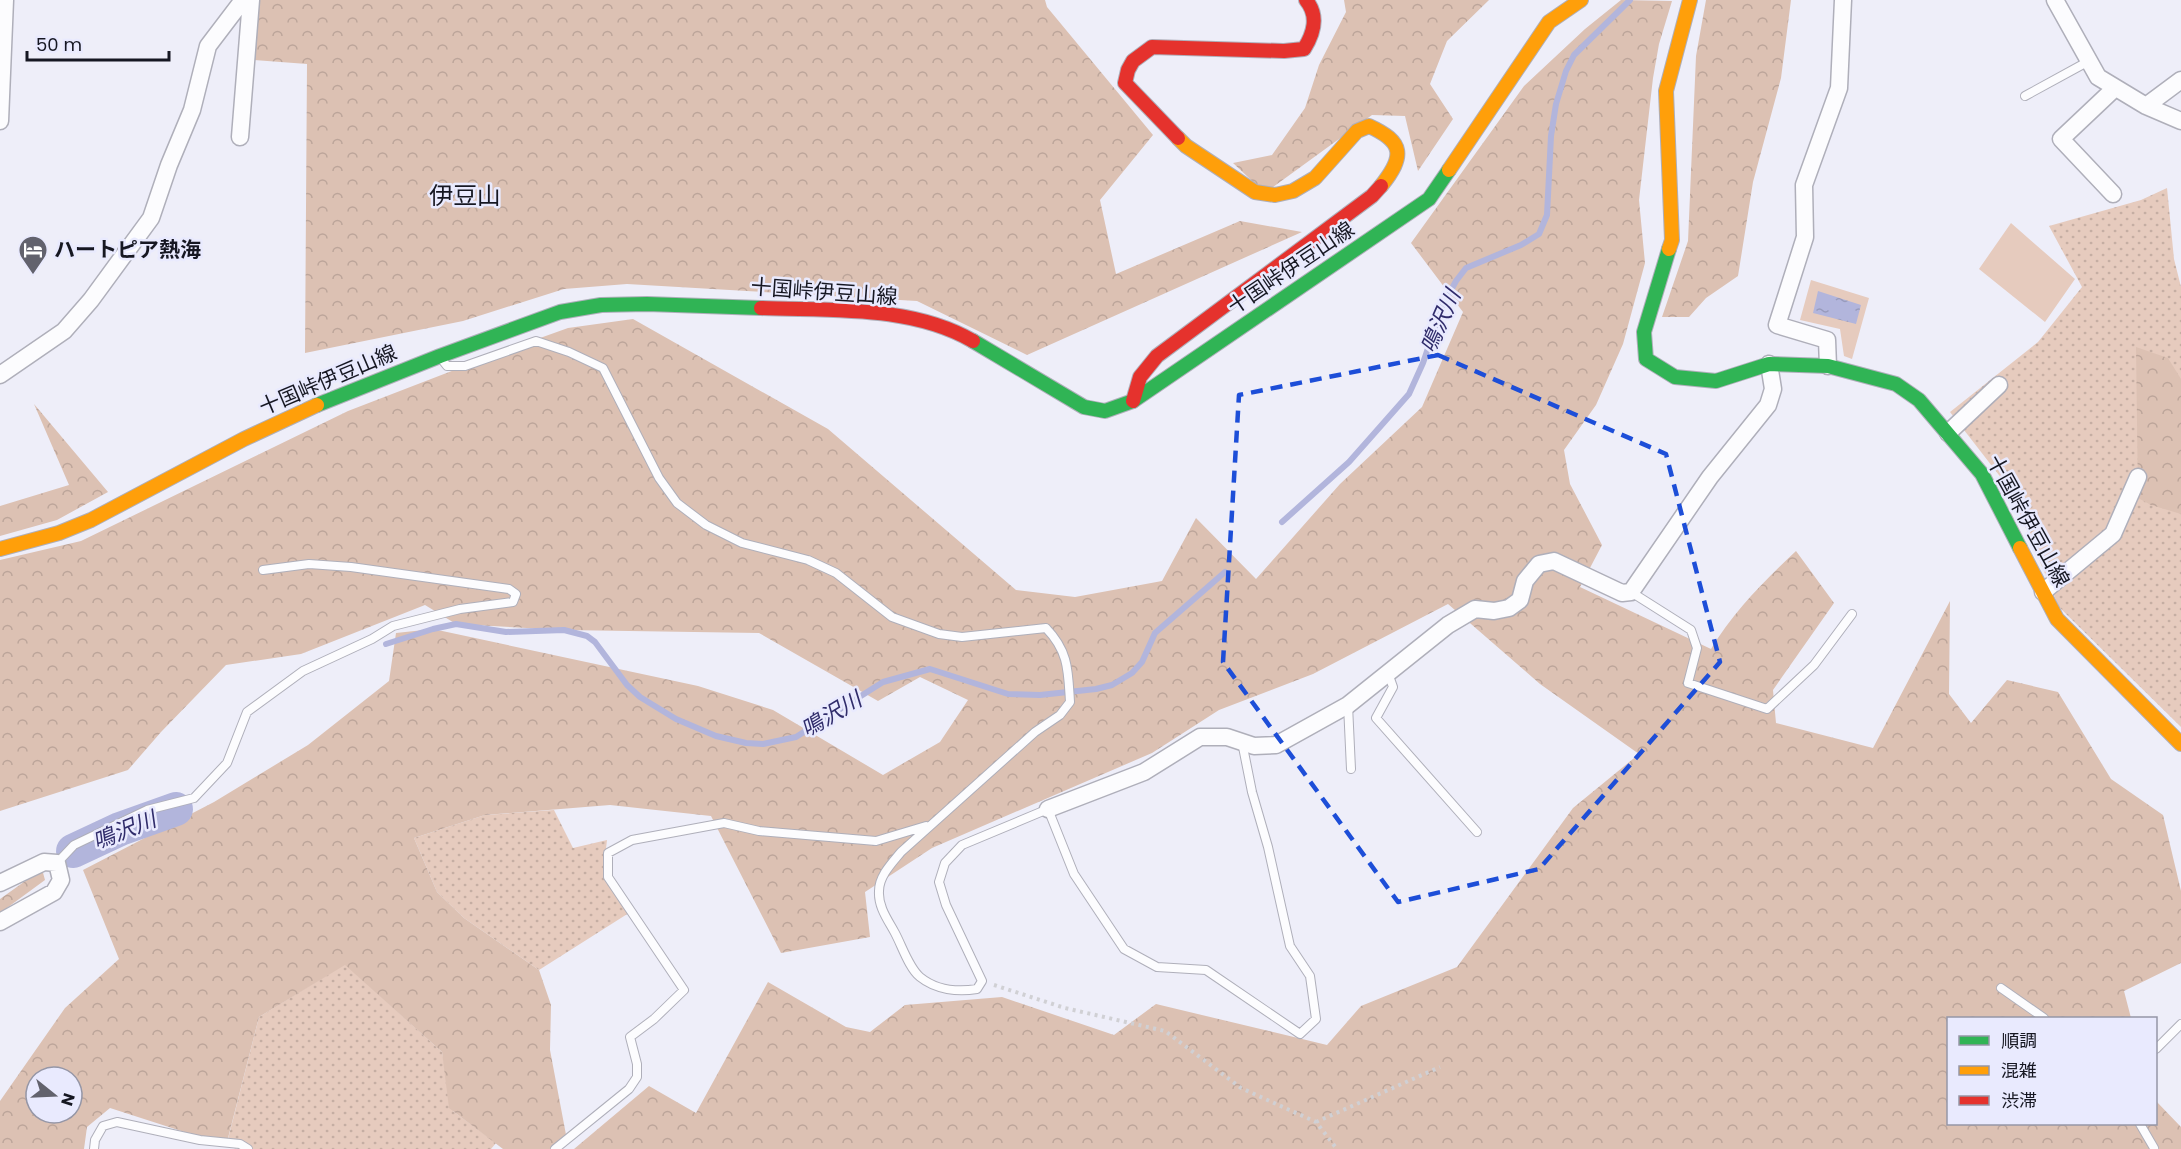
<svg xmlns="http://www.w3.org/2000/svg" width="2181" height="1149" viewBox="0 0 2181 1149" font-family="Poppins,'Noto Sans JP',sans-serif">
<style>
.grass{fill:url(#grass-dots)}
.forest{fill:url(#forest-crowns);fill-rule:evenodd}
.pitch{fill:#e6cbbe}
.water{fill:url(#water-ripples)}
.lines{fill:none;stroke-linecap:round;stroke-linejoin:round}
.stream{stroke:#b2b5dc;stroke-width:6}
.river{stroke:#b2b5dc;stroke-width:34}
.lane-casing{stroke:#afafba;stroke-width:10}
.street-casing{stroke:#afafba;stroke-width:19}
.fast-casing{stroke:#afafba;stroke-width:16}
.slow-casing{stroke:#afafba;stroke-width:16}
.jam-casing{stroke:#afafba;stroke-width:16}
.path{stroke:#d0d0d4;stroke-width:4;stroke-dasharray:3 4.5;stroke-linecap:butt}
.lane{stroke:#fcfcfe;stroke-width:8}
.street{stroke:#fcfcfe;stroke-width:16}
.fast{stroke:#30b455;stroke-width:14}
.slow{stroke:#ff9f0a;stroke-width:14}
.jam{stroke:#e5322d;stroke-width:14}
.marked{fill:none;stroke:#1d4ed8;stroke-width:4.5;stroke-dasharray:12 8;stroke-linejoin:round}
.labels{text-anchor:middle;stroke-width:5;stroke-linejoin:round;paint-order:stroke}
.poi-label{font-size:21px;font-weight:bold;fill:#161722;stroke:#e9eafe;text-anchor:start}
.street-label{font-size:21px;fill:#161722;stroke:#e9eafe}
.water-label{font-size:22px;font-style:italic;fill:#302c6b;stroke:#e9eafe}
.quarter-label{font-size:24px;fill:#161722;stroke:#e9eafe}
</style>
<defs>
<pattern id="grass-dots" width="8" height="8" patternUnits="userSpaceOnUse" patternTransform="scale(1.5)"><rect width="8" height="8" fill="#e6cbbe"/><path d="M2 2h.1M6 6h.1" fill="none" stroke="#c5aea3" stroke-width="1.8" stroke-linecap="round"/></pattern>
<pattern id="forest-crowns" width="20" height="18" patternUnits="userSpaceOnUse" patternTransform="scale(1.5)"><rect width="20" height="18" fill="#dcc1b3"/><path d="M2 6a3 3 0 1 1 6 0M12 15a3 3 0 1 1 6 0" fill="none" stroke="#bca59a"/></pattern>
<pattern id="water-ripples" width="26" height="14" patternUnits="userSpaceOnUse" patternTransform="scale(1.5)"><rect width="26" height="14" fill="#b2b5dc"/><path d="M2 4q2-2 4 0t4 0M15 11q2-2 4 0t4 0" fill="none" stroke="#989bbc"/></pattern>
</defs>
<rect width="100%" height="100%" fill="#eeeef9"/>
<path class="grass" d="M2167,188L2174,259L2181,287V727L2059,607L2009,488L1950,412L2038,342L2082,287L2049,226L2141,200Z
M554,810L573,848L607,840L603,875L632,911L539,970L464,918L437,892L414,838L485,815Z
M345,964L442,1052L453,1111L496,1143L491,1149H239L227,1143L259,1017Z"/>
<path class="forest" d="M255,0H1045L1047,7L1153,135L1100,200L1116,274L1240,221L1302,232L1027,355L917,301L627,284L564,289L463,321L305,353L307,64L253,60Z
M1344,0H1489L1447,41L1430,84L1453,119L1418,171L1405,116L1372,115L1265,193L1233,163L1272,155L1305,108L1319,65L1346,12Z
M1621,0L1672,1L1659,44L1653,78L1639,200L1645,263L1623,344L1596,405L1564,450L1570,484L1602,545L1580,587L1711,649C1733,612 1765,580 1796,551L1834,603L1773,690L1776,723L1873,748L1950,601L1949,694L1971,723L2007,680L2058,692L2111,779L2163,815L2181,891V963L2124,991L2131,1018H1948V1124H2156V1101L2181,1127V1149H574L649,1086L696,1113L768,982L846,1027L870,1032L905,1005L1002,997L1114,1035L1156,1004L1327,1045L1361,1006L1457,967L1573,808L1639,754L1540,684L1448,604L1313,674L1219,710L1152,753L932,848L865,892L870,937L781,953L711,816L610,805L485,815L414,838L437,892L464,918L539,970L551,1005L550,1050L567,1140L559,1149H503L449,1108L442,1052L345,965L259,1017L227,1142L237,1149L110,1108L87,1127L84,1149H0V1101L65,1008L119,959L83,870L214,802L308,745L389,681L396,633L433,629L698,686L773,710L883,775L940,742L968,700L920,677L878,701L759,633L564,630L456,624L425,605L301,654L226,665L161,732L128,770L0,811V560L81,541L348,411L501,352L568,328L633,319L828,429L1016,590L1075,597L1162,581L1196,518L1256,579L1340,484L1422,407L1463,312L1411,243L1524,86L1585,29ZM36,1077H72V1113H36Z
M1706,0H1791L1781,78L1753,182L1738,276L1706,298L1689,317H1662L1688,241L1696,56Z
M2136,347L2168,358L2181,379V514L2151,505L2138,498Z
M34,404L108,492L57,520L0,536V506L69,485Z
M42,869L45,880L0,913V899Z"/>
<path class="pitch" d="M2011,223L2075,279L2045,322L1979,269Z
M1811,280L1869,298L1852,359L1844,356L1840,329L1800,320Z"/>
<path class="water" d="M1818,291L1861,305L1856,324L1813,313Z"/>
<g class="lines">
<path class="stream" d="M1282,522L1349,462L1409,394L1423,363L1442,307L1456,281L1466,268L1521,245L1539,234L1547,215L1551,136L1556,104L1566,71L1574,55L1630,0
M386,644L433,629L456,624L506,632L564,630L587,636L595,642L627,685L640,697L676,719L716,736L746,743L763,744L796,737L883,682L930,669L1008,694L1040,695L1096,689L1112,685L1132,673L1142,662L1155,633L1225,572"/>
<path class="river" d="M73,851L120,829L176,809"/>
<g class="lane-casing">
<path id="lane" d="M2025,96L2089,61
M440,357L447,366H465L536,341L569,352L603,368L659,478L677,503L706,525L742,543L808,560L836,573L892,617L939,634L962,637L1046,628C1069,652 1068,671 1070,702L1060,715L1035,732L901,852C892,863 879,876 879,891C878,907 888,920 895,933C902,946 909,968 920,977C936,990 958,992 977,989L982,981L946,905L939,882L945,863L962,845L1048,809L1074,874L1124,949L1157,967L1206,970L1300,1034L1316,1019L1310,976L1290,946L1268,847L1252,792L1242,742
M1631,592L1691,630L1697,648L1688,683L1767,709L1814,665L1852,614
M1388,673L1393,687L1376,718L1477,832
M1348,705L1351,769
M57,863L74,845L147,810L194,798L227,763L247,712L303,671L372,639L393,626L460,609L513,602L516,594L509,589L351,567L309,564L263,570
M2001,988L2044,1018
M2156,1049L2181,1024
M2140,1124L2154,1148
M94,1149L95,1140L103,1126L117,1122L200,1140L240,1144L248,1149
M555,1149L629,1089L637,1077V1064L630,1037L654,1019L684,990L608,877V853L632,840L724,823L759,831L876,841L926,826"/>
</g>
<g class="street-casing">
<path id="street" d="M2055,0L2098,77L2146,106L2181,121
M2146,106L2181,80
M0,121L5,0
M240,137L251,0
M2113,194L2061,139L2115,88
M1828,366L1827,340L1777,325L1805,237L1804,185L1839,88L1843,0
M0,375L64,331L91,300L151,218L169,165L192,110L208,46L243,0
M1948,433L1999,385
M2043,592L2113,534L2138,477
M1048,809L1144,772L1200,737H1227L1254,746L1276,745L1348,705L1448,625L1475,609L1494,611L1509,608L1520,600L1525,581L1539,564L1554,561L1622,593L1631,592L1710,477L1768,405L1773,389L1769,364
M0,883L44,862L57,863L61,880L54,892L0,922"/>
</g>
<g class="fast-casing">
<path id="fast" d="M1669,249L1644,332L1646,359L1675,377L1716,381L1769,364L1828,366L1896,384L1919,400L1982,474L2020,548
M973,341L1084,407L1105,411L1133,401L1429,199L1449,170
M317,405L440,356L560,312L601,305L647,304L761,308"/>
</g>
<g class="slow-casing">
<path id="slow" d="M1178,138L1186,146L1255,192L1275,195L1293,191L1315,178L1357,131L1369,126C1404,142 1405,156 1381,186
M1449,170L1549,22L1581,0
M1669,249L1672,240L1666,91L1690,0
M2020,548L2057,619L2181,744
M0,549L59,533L91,520L244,439L317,405"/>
</g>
<g class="jam-casing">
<path id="jam" d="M1178,138L1125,83L1128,70L1133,61L1152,47L1284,51L1304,49C1314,33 1319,16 1306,0
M761,308C831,311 911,305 973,341
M1133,401L1140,377L1157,356L1372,196L1381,186"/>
</g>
<path class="path" d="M994,985L1065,1008L1165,1031L1241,1088L1316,1122L1337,1149
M1316,1122L1440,1067"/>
<use href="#lane" class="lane"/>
<use href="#street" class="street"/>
<use href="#fast" class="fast"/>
<use href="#slow" class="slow"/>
<use href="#jam" class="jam"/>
</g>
<path class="marked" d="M1438,355L1666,454L1720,662L1539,869L1398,902L1223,662L1239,395Z"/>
<defs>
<g id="hotel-pin" transform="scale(1.5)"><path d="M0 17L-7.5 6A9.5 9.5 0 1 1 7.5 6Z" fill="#62626d" stroke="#e9eafe"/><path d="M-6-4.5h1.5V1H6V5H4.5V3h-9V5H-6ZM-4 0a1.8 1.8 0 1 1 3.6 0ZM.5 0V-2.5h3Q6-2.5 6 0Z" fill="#fff"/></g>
</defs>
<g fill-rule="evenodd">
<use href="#hotel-pin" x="33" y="250"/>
</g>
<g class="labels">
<g class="poi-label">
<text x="54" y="257">ハートピア熱海</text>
</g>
<g class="street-label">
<text transform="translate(1291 268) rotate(-34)" y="7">十国峠伊豆山線</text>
<text transform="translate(824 292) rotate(4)" y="7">十国峠伊豆山線</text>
<text transform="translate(328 380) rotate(-23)" y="7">十国峠伊豆山線</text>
<text transform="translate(2028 521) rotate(61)" y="7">十国峠伊豆山線</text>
</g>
<g class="water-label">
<text transform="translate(1440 321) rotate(-66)" y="8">鳴沢川</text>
<text transform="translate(831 714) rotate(-31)" y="8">鳴沢川</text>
<text transform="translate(124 830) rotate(-22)" y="8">鳴沢川</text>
</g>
<g class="quarter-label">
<text x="465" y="204">伊豆山</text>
</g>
</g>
<rect x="1947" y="1017" width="210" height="108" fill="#e9eafe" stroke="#9596a6" stroke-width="1.5"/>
<rect x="1959" y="1036" width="30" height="9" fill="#30b455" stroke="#9596a6" stroke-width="1.5"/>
<text x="2001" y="1047" font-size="18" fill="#161722">順調</text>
<rect x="1959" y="1066" width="30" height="9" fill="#ff9f0a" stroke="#9596a6" stroke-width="1.5"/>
<text x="2001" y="1077" font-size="18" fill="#161722">混雑</text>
<rect x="1959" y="1096" width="30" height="9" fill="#e5322d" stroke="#9596a6" stroke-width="1.5"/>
<text x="2001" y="1107" font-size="18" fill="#161722">渋滞</text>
<g transform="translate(54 1095) rotate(108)"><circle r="28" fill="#e9eafe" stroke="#9596a6" stroke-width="1.5"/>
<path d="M0-4.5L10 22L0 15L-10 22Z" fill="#62626d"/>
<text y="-9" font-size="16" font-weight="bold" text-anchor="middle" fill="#161722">N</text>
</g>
<path d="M27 51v9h142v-9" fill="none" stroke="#161722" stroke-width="3"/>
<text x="36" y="51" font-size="18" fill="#161722" stroke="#e9eafe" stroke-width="4.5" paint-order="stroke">50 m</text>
</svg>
